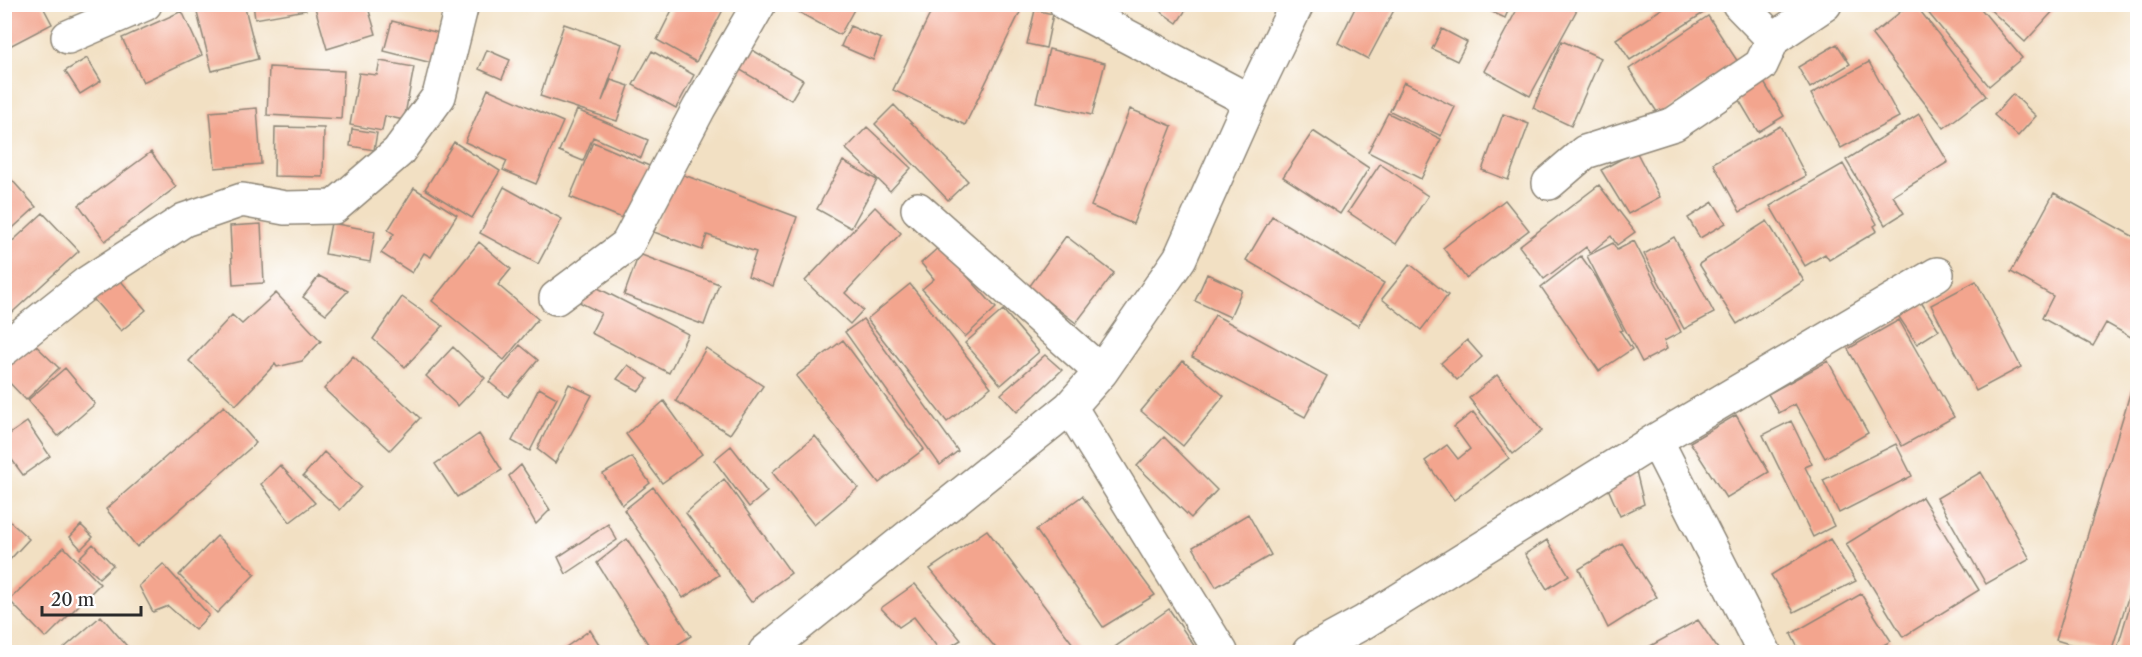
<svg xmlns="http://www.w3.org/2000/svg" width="2142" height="657" viewBox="0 0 2142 657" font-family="'Libre Caslon Text',serif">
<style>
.building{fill:#f3a58e}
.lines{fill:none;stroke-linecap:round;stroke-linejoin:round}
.street-casing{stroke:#8e8677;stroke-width:36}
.street{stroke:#fff;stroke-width:33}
</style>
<rect width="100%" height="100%" fill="#fff"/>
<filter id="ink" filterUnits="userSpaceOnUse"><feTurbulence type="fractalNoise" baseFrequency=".0167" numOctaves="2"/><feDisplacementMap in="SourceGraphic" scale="12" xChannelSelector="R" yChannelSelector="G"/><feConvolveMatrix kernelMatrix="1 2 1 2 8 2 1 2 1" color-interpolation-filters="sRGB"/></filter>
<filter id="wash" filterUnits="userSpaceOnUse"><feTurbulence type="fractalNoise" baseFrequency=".008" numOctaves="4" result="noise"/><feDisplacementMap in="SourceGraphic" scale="24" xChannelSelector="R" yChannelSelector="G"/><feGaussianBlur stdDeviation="1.35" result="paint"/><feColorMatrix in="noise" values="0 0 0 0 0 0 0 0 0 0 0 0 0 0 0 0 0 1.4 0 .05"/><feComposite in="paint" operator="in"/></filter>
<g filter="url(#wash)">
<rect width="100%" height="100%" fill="#f2e0c3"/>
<g id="blocks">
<path class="building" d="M244,4L258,59L212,71L195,5Z
M253,4H305L306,10L255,19Z
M314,4H367L376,34L327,49Z
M675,4H726L696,62L657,40Z
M784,4H857L840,35Z
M935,4H1024L965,125L893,90Z
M1150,4H1190L1177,23Z
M1357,4H1384L1394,10L1368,59L1338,43Z
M1492,4H1511L1505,18L1490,11Z
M1520,4H1580L1530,96L1484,71Z
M1669,4H1700L1705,12L1630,60L1616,39Z
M1910,4H1915L1986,96L1944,128L1872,35Z
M1921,4H1977L2022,58L1989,86Z
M1984,4H2050L2055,9L2025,42Z
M4,5H42L52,24L4,49Z
M1035,10L1053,14L1046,48L1027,44Z
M182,11L202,55L143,82L122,38Z
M1708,16L1738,62L1659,115L1629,69Z
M392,21L443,34L436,64L384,51Z
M564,24L622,44L602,101L611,80L629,86L617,121L540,96Z
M850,26L881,39L873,60L841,46Z
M1442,29L1467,42L1457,61L1432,49Z
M1562,41L1601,58L1571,126L1533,108Z
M1837,44L1850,64L1810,88L1798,67Z
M744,45L803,80L791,100L732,65Z
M1049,49L1105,63L1092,115L1036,102Z
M487,50L510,60L502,79L479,69Z
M652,51L694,75L676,108L633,85Z
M87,58L101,81L80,94L65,71Z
M380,61L414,67L404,120L385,116L382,131L350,125L359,73L377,75Z
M1869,62L1899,117L1841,148L1811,94Z
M269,67L344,71L341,119L267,115Z
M1762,79L1784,116L1758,132L1736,95Z
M1404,82L1455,107L1441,136L1390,111Z
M488,89L563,122L536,184L503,170L507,161L465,142Z
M2013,94L2036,116L2018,136L1994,115Z
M894,105L968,181L948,200L875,124Z
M257,108L261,164L215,168L210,112Z
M1130,109L1172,126L1133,224L1091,206Z
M577,110L648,140L641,158L593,137L583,161L559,151Z
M1388,113L1441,139L1421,179L1368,152Z
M1503,114L1529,124L1508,180L1482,170Z
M1919,114L1948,162L1893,196L1904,213L1885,225L1846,160Z
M1780,126L1806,176L1740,212L1713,163Z
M275,127L324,128L323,177L274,176Z
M867,127L911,168L890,191L846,149Z
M352,129L377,133L374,150L350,146Z
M1313,131L1369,168L1340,214L1283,177Z
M454,142L500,171L472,218L425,189Z
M593,142L654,168L632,222L570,197Z
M1636,151L1660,197L1628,214L1601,170Z
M151,152L176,187L105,241L79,205Z
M843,161L877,180L851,228L817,209Z
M1380,164L1428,196L1396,244L1348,212Z
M1843,164L1877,224L1874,226L1877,231L1829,260L1825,254L1805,266L1770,206Z
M676,172L797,217L773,286L748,276L756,252L707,235L702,250L654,232Z
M11,179L36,207L4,236V184Z
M1599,185L1635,232L1617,245L1611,236L1590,253L1586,247L1544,279L1519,246Z
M504,187L562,219L538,264L480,233Z
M414,188L457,215L431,257L424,253L412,273L381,253L394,234L388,230Z
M2054,193L2138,239V341L2106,323L2093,346L2042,318L2053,296L2011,272Z
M1505,200L1529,230L1466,278L1443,248Z
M1713,202L1726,223L1700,238L1688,218Z
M875,207L901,233L845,293L863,310L850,324L805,281Z
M43,213L79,251L4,320V249Z
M1272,216L1384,283L1358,326L1246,260Z
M1767,221L1804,281L1737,324L1699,264Z
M331,223L375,231L370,262L325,254Z
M261,224L264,283L233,285L230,226Z
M1066,236L1114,273L1076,323L1029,287Z
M1674,237L1714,313L1684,329L1644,254Z
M1634,241L1681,332L1664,341L1667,349L1642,362L1587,256L1613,243L1617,250Z
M479,242L511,269L498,285L538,319L504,360L432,301Z
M940,246L996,308L965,337L922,289L934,279L921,263Z
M639,254L719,284L704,325L624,295Z
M1581,256L1596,277L1623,330L1620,331L1632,349L1599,371L1541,287Z
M1410,264L1448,295L1421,330L1382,299Z
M114,273L146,310L121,331L89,294Z
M1207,274L1242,290L1230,317L1195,301Z
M319,276L348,291L326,314L303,297Z
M1976,281L2021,367L1976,391L1931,305Z
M588,283L688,334L669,373L591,333L601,313L579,302Z
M910,284L991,387L947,422L867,319Z
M276,293L321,341L302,361L277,367L275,364L236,405L189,361L232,315L242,324Z
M402,297L443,326L405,367L373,339Z
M1919,299L1939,330L1917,344L1897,314Z
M1003,310L1039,352L1001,385L965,343Z
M1215,315L1327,376L1305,417L1192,357Z
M863,319L958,451L940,465L845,332Z
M1899,320L1954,417L1902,446L1848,349Z
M30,340L59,368L26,400L4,377V362Z
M843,340L924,449L879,483L796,376Z
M1467,340L1482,357L1457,380L1441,363Z
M520,345L538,360L508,397L489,382Z
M453,347L485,378L458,406L426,376Z
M706,348L763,386L730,434L676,401Z
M1045,355L1062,370L1017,412L1001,394Z
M353,356L420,418L390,450L324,389Z
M1183,361L1224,396L1183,446L1141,411Z
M1828,361L1868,433L1825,458L1795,404L1779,413L1768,394Z
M628,365L648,379L639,391L617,379Z
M65,368L95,404L58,436L28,400Z
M1497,375L1542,431L1513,454L1469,398Z
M569,384L592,395L555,463L537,449Z
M2132,387L2138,389V566L2111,652H2095L2056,640Z
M539,388L557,398L530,451L512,441Z
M664,401L702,454L662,483L626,434Z
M224,406L256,443L137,547L106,509Z
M1473,412L1509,458L1454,500L1425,461L1447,445L1458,459L1470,449L1454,427Z
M1736,415L1769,472L1726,498L1690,442Z
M1791,421L1812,464L1805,467L1834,526L1813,537L1763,435Z
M27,422L50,456L23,475L4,449V438Z
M479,434L502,470L457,497L435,464Z
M815,436L858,488L814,525L772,472Z
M1164,437L1217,490L1191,518L1137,466Z
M1896,444L1912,476L1839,513L1823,480Z
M731,446L767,492L749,507L714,460Z
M324,452L361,487L340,510L303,476Z
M632,457L650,483L622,505L603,474Z
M280,465L315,503L290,522L261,484Z
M521,465L550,510L536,524L509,476Z
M1636,471L1644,504L1620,516L1607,486Z
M1981,472L2030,559L1986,584L1937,498Z
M724,479L791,573L751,602L686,513Z
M653,487L719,575L683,598L624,510Z
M1082,496L1155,595L1103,627L1036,530Z
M1922,497L1979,590L1903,637L1846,544Z
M1248,514L1271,555L1216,587L1193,547Z
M4,516L29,539L4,566Z
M608,524L617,540L566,574L558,557Z
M81,525L93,537L81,549L70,537Z
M987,530L1079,652H999L930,569Z
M217,536L255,574L217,613L179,575Z
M627,539L691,636L666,652H653L597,563Z
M1830,539L1856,581L1794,612L1771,575Z
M1547,540L1569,575L1547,589L1525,554Z
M1622,543L1657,597L1608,628L1579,569Z
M93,544L113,565L99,578L79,558Z
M64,547L100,584L46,638L9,600Z
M163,564L209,615L195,630L168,606L153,612L139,586Z
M2137,582L2138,652H2116Z
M915,584L961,640L941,652L914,617L899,627L881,608Z
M1861,594L1891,641L1871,652H1800L1791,634Z
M1169,609L1197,650L1193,652H1119L1115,647Z
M101,616L132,652H67L64,648Z
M1698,620L1720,652L1641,651Z
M590,630L604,652H559Z"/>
</g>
</g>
<g filter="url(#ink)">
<use href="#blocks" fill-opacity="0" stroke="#8e8677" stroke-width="1.5"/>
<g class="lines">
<g class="street-casing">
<path id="street" d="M1066,4L1250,101
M1739,4L1773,39
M68,37L145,4
M1549,183L1585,152L1674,124L1761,65L1773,39L1825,4
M918,209L1101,372
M556,298L627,245L699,108L759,4
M4,349L87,283L184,220L242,200L285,208L334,207L398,152L439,96L462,4
M1070,407L1221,652
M1656,440L1764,652
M765,652L1070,407L1101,372L1180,258L1250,101L1297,4
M1309,652L1364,622L1656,440L1937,274"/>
</g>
<use href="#street" class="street"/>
</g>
</g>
<rect width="2142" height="657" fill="none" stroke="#fff" stroke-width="24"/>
<path d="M42 606v9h99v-9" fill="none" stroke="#2b2b2b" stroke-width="3"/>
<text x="51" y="606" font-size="18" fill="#2b2b2b" stroke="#ffffff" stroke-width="4.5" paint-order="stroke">20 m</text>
</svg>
